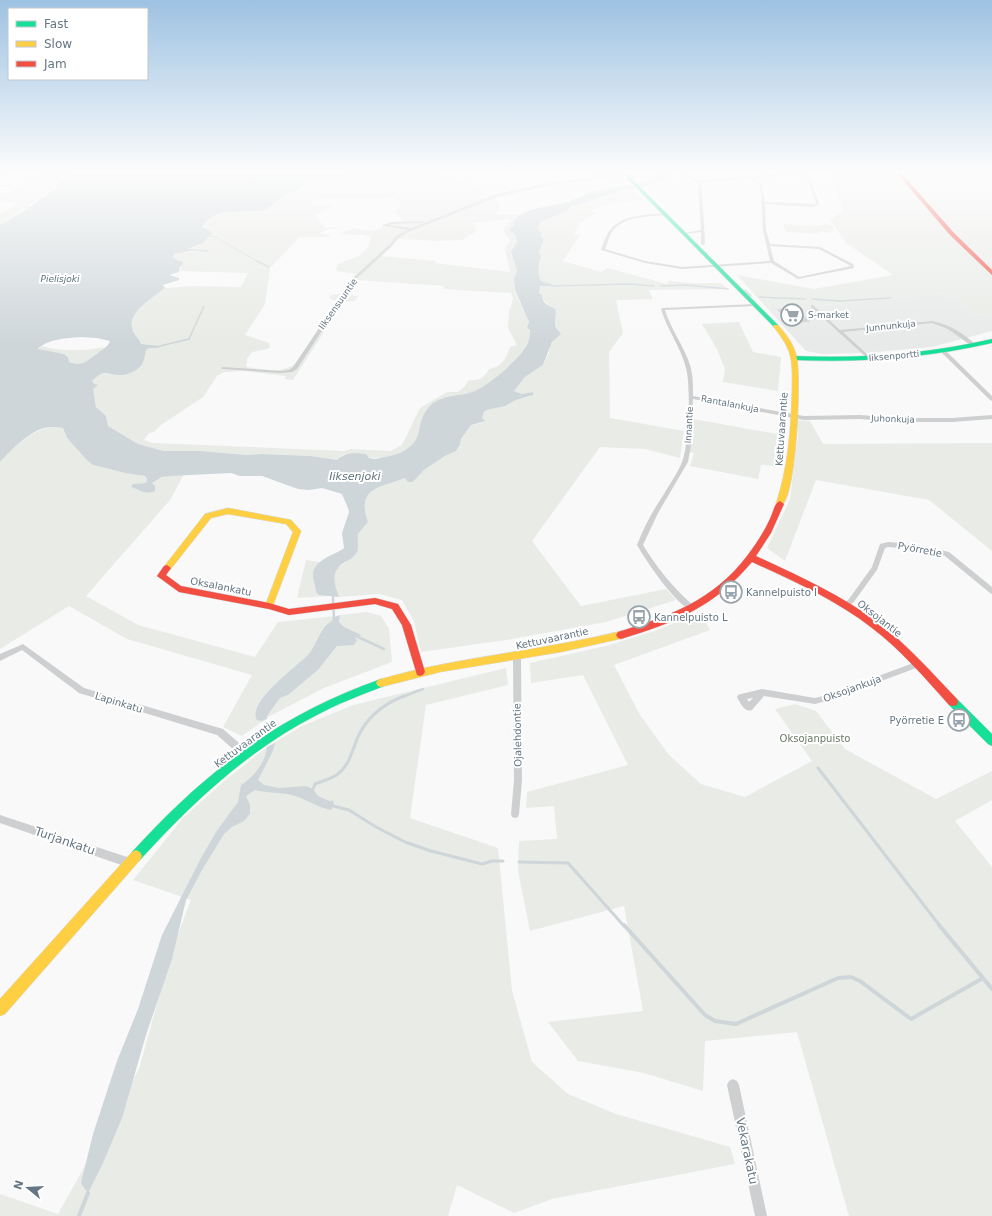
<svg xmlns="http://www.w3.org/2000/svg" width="992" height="1216" viewBox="0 0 992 1216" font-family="'DejaVu Sans',sans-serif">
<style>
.built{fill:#e8e9e9}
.green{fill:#e8ebe6;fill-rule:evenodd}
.water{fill:#ced6d9;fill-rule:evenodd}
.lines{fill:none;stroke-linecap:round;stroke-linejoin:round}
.stream-far4{stroke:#ced6d9;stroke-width:1}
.stream-far3{stroke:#ced6d9;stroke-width:1.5}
.stream-far2{stroke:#ced6d9;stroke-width:2.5}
.stream-far1{stroke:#ced6d9;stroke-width:3}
.stream{stroke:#ced6d9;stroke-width:4}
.building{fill:#d0d2d3;stroke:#e8e8e8}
.fast-casing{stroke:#d5d6d7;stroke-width:1}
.slow-casing{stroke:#d5d6d7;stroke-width:1}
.jam-casing{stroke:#d5d6d7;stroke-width:1}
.street{fill:#cecfd0;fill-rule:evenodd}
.fast{fill:#16e098;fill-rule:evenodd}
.slow{fill:#ffcf43;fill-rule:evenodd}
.jam{fill:#f24e42;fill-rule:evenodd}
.labels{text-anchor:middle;stroke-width:4;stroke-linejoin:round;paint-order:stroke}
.far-water-label{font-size:9px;font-style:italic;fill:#60757c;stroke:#fff}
.far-street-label{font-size:9px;fill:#657683;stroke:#fff}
.far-poi-label{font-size:9px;fill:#657683;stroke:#fff;text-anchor:start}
.street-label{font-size:10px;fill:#657683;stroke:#fff}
.poi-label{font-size:10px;fill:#657683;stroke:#fff;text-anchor:start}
.park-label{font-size:10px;fill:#687a64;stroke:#fff}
.water-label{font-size:11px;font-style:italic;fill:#60757c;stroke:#fff}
.near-street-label{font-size:12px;fill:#657683;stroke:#fff}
</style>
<rect width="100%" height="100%" fill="#f9f9f9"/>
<path class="built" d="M945,293L976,315L985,314L992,318V331L932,347L865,353L814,306Z
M811,306L861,353L822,354L806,351L767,308Z"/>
<path class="green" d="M39,173H66C61,178 61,185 55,188C52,191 46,192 41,197L43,198L41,200L30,203L28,208L23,209L0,225V213L20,204L0,201V196L15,190L10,189L16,185L29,184Z
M354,173C400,173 453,165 490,197L530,187L593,177L590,173H618L623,181H612L604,178L555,185L496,198L500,208L496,214L519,215L513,220L514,225L510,231L515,235L517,242L511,254L517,270C516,276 513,281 514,287C517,304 532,316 529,333C529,336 530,339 528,342C520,360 492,386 473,392C458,397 447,392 433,404C417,417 423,442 406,450C384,461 367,458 344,454L337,460L311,456L261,454L248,455L200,451H164L138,444L108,426L106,416L96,407C96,401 93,395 92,389L95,387L92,380L100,374L106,373L117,375L128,374L141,365L146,350L150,348H158L160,346L141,344L132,328L131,323L133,316L144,304L165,288L193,286L241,287L248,273L179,271L183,264L180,260L175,259L172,256L181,252H208L205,250L188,249L198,246L211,236L208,230L204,228L203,226C224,202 241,218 266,210C273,207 277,202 282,197C286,194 290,194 294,192C300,189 306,184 312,181C326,175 340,180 354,173ZM395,198L402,205L396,210L370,212L396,211L402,220L372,231L348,227L325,228L315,215L332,207L326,205H312L314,199C341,198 368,200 395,198ZM509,219V222L504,228V232L510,241L505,249L510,272L434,263L435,261L381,256L399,239L438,241L463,240L475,232L476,229L473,223ZM348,227L352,229L339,234L363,235L371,237C368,257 353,257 338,264L336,268L337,271L356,274L347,283L340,294L331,295L329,298L336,301L297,362C283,375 263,369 246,367L247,359L252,352L268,349L270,347L269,343L245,335L265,304L270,268L300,237H327L331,235L320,234L325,230ZM357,280L444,286L443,289L511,293L513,299L509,312L508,328L517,345L510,347C506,359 502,367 489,369C484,378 479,381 469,380L465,386L458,392H447L420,408L402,445L391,451L351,449L344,451L152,443L144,440L149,433L154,432L161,425L203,397L217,376L224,372L244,371L286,376L285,379L293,380L343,302L355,301L358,296L347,295L353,285Z
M830,173H992V318L983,314L976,315L945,293L814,306L767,308L737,275L814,289L893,275L846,243L830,220L843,211Z
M632,188L643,200L611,203L589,211L596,213L580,223L574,234L580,235L563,261L601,272L608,268L667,284L669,281L692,283H721L728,289L649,290L653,299L616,300L623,333L609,352L610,418L684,431L680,458L645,449L600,447L532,541L581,606L666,589L676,600L606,622L506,640L421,652L414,621L402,600L379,594L339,597C329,568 333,573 354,556L358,534L368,522C356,487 380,488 405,478L413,482L424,470L445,456L456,451L460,446L461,439L471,425L481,423L486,421L482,418V415L487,410L505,406L516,400L531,396L533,392L522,394L514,391L525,377L543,365L549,353L550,346L558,335C556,327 555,315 550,307C546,301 536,296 540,286H552L541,281L538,272V267L541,260L539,252L544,239L541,236V232L537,228L538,224L546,219L568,211L570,207Z
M783,224L815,226L827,224L833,226V231L829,233L819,231L820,234H818L786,232Z
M739,322L753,352L781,357L778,391L723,382L725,369L717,349L702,324Z
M42,346C62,352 85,351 106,347C94,356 85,368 69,362L68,357L64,354L38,350Z
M693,419L777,434L774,466L761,465L758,479L690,466L694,453L689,452Z
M797,420L810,421L823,444L992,443V551L929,500L816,480L785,561L767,548L790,499L798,436Z
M49,427L63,428L67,438L93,465L125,473L145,476L147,479L146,483L134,484L131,487C142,490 152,482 161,478C168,475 176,475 184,474L170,500L86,596L138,625L255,657L278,622L335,616L330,633L278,699L288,695L318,670L337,646L340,615L367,612L381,616L389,629L392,662L324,688L270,716L242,736L223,727L252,675L127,639L69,606L0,649V462C12,448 30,432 49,427Z
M306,560L319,562V567L329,596L297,598Z
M700,612L710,630L614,665L640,715L669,755L701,784L745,797L812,761L775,709L795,704L816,711L845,749L936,799L992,771V800L955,821L992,867V1216H849L797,1032L705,1041L703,1091L644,1073L578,1061L548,1022L643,1011L624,906L530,931L518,871L519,841L557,839L554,806L526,808L527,792L628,765L583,675L531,683L530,663L606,646L655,631Z
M506,668L508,685L426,705L410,818L498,848L512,991L532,1062L568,1094L616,1114L730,1147L735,1164L552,1199L514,1213L457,1185L448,1216H0V1194L58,1214L139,1069L172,950L191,900L133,880L183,818L223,782L267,747L302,726L353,705Z"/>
<path class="water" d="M68,173H354C340,180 326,175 312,181C305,184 300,189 293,192C290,193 287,194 284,195C277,200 273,207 265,210C242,216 218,203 202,227L210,231L212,234L203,243L188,249L208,250V252L190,251L174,254L173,258L183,262V264L179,269V272L169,275L179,278V280L163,285L165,288C155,296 128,312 132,327C133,334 139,338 141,344L161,346L158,348H150L146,350C145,354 145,358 143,362C141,369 128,375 122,375C107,376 106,367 92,381L94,384L98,385L93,389L96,407L106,416L108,426L138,444L164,451H200L247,455L261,454L311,456L337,460C346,452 354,453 366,454L369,458L374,459C393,456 415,452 419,431C421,420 424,411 432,404C447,393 458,397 472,392C487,388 527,354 529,339C530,336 529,334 530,330L527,328L529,322L515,290L514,279L517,270L511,252L517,242L515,235L509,230L514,225L513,221L519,215L534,209L568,202L591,192L641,183L662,173H674C660,186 641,186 624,190C606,195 588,202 570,207L568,211L540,222L537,228L541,232V236L544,239L539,252L541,258C538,266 537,273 541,281L551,284L552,286H540L539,293L542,295C542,305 550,305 556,310L555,322L556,328L561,334L552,342L543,365L525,377L514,391L522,394L533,392V395L516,400L505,406L487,410L484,412L482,418L486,421L471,425L461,439L460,445L456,451L445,456L424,470L413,482H408L405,478C380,488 356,487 368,522L358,534C357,540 359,547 357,552C354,557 350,560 345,562C330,571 334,583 339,597L319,595L316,592C316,587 314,582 313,577C312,559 334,556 344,548L342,533L349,512L348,508L342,494L322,488L309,490L298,489L262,476H240L231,473L170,476L162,477L152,483L155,486V491C144,495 141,490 131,487L133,484L146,483L147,479L145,476L125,473L93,465L87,460L67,438L63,428C56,427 49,426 41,429C27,434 10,451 0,462V225L30,207L55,189ZM81,337L97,338L110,341C108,347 103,349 98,353C88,360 83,367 69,362L68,357L64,354L38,349C47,339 68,338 81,337Z
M340,615L339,622L344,627L361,635L355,638L357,640L354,645L337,646L318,670L288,695L280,698L267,716V719L262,721L257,720C246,703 297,666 308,655C315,647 318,636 324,628C327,623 332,623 334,617Z
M275,743L273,751L258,780L264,785L279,788L306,786L313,789L318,796L332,802V810C316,808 303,796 287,794C276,792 266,793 255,790L246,796L250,805V814L244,821L232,827L224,834L202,870L186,900L172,959L146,1035L122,1118L103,1163L88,1193L81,1183L93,1134L117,1061L138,1009L162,935L201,858L216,832L238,802L241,785C253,778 266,762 267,747Z"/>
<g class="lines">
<path class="stream-far4" d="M210,236L218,237L220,240L259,262"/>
<path class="stream-far3" d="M257,261L269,267
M552,286L629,284L654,286
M661,286L686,285L728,289
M745,290L751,296
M759,297L805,299
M812,299L840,301L891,298
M160,346L189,339L204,306"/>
<path class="stream-far2" d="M333,597L334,620
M358,637L384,649
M402,697L423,689"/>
<path class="stream-far1" d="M818,768L940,926
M313,789L315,784C323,781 331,779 338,774C349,765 352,752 357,739C366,718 383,704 404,696
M332,802L333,806L349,810L376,827L405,842L431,851L482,864L492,861H503
M519,862L568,863L624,926"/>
<path class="stream" d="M624,925L705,1015L715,1021L736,1024L838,978L851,977L860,981L911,1019L983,978
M939,925L992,989
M79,1216L88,1193"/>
</g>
<path class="building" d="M795,307L811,322L791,324L776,309Z"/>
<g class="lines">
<g class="fast-casing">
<path id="fast" d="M622,173H626L778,325V327H774Z
M992,339V343C926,358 861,363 794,360L791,358L794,356C861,359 926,354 992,339Z
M381,679L384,680L386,683L384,686C361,695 337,704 315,716C247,751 191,804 140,860L136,862L132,860L130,856L132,852C205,772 278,715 381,679Z
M953,698L957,699L992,734V746L988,744L949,705L948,702L949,699Z"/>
</g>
<g class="slow-casing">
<path id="slow" d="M774,325H778C787,335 795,346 797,359C801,378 797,501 780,507L776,504C788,467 791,430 792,392C792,380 793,367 790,355C787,344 780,335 773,326Z
M228,508L291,520L301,531L272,608H266L265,606L293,532L286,524L228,514L211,518L170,570H164L163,568L205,514Z
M621,631L624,632L626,635L624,638L561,652L440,672L381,687L378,686L376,683L378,680L381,679C460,656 542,651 621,631Z
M136,850L140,852L142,856L140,860L5,1014L0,1016V999L132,852Z"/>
</g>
<g class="jam-casing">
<path id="jam" d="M897,173H901L954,233L992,270V275L950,235Z
M780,501L784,504L771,533L756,556C798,576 840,594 877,622C907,644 931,672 957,699L958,702L957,705L953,706L949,705C925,678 901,650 872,628C836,600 793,581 752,562C714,607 676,622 621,639L618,638L616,635L618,632C669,616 713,601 747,556C757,543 766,529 772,514C774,509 775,503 780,501Z
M167,565L171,568L166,575L181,586L269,603L289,609L375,598L398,604L411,625L425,672L423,675L420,676L417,675L402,625L392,609L375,604L289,615L269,609L179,592L157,576L164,566Z"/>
</g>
<path class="street" d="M1,173H5L0,176V174Z
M612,173H616L602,178L543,186L499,196L408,232L398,238L392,246L355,280L297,369L292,372L280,373L223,369L221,368L223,367L280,371L289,370L293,367L353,278L390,244L396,236L407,230L385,226L383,227L382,225L392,222L422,221L424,222L422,223L392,224L389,225L411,228L497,194L543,184L602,176Z
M796,173L809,176L820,205L812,207L765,204L766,230L770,244L820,247L853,264L854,268L798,279L771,263L682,269L645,263L601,250C603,244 605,238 608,233C619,214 647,215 665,213L666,215C649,217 624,215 612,232C609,237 607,244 605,249L645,261L682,267L770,261L763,230L761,194L759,184L750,179L700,182L702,187L705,244L703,245L701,244V232L686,234L684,233L701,230L698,187L697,182L682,175L685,174L698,180L751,177L780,174ZM780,175H796L807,178L816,204L765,202L762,184L754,179ZM770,246L819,249L851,266L799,277L774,261Z
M0,184L12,186L10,187L0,186Z
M755,304H756V306L665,310C671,330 684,346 690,365C693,375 693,385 693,396L804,416L860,415L897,418H952L992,415V419L952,422H897L860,419L804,420L693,399L691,445L688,462L658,513L643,545C657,568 674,589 694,606L696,608L694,610L692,611C674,603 647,562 637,545C644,527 653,510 664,494C670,483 678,473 682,462C689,445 691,386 686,368C681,347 667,330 661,309L663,308Z
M811,305H813L840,330L932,321C949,324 965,334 977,346L973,347L948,329L932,323L843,332L870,357V358L868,359L811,307Z
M942,351H946L992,396V401L990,400L942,353Z
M888,542L914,544L949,552L992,587V594L990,593L945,556L914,549L888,547L885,548L877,570L853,603L847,607H843L842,605L849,599L872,567L880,544Z
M23,644L84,688L223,729L239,743L246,756L245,759L242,760L239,759L233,749L217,735L79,693L22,650L0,661V654Z
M517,654L520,655L521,657L522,780L519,814L518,817L515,818L512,817L511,814L514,780L513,657L514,655Z
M916,662L919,663L920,665L919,667L830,700L815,704L764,696L752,710C745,713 740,703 737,697L738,695L741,694L762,689L815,698L827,695ZM753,698L749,702L747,699Z
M0,815L130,858L133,860L135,863L133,866L130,868L0,823Z
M733,1079L737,1081L739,1085L767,1216H755L727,1085L729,1081Z"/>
<use href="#fast" class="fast"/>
<use href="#slow" class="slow"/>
<use href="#jam" class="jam"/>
</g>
<linearGradient id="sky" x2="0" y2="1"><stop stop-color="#9dc2e2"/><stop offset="0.5" stop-color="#fcfcfc"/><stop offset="1" stop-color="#fcfcfc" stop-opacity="0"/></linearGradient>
<rect width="992" height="343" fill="url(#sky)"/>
<defs>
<g id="supermarket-ring" transform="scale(1.15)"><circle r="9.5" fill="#fff" stroke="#99a4ac" stroke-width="1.5"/><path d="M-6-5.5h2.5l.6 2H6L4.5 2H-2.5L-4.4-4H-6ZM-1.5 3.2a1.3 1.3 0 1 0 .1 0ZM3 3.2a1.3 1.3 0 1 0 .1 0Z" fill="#99a4ac"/></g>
<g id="bus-ring" transform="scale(1.15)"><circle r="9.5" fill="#fff" stroke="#99a4ac" stroke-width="1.5"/><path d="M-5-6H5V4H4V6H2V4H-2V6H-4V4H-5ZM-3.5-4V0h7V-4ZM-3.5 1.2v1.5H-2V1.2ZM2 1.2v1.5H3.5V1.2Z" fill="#99a4ac"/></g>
</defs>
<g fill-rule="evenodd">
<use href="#supermarket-ring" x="792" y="315"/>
<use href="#bus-ring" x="731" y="592"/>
<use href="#bus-ring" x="639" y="617"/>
<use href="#bus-ring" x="959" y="720"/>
</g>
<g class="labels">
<g class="far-water-label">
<text x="60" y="282">Pielisjoki</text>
</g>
<g class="far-street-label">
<text transform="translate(338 304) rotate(-55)" y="3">Iiksensuuntie</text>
<text transform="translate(891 326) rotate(-6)" y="3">Junnunkuja</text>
<text transform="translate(894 356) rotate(-5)" y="3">Iiksenportti</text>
<text transform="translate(730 404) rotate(11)" y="3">Rantalankuja</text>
<text transform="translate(893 419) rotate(2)" y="3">Juhonkuja</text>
<text transform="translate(689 425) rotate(-87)" y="3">Innantie</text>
</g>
<g class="far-poi-label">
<text x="808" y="318">S-market</text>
</g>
<g class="street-label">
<text transform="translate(781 429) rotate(-86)" y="4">Kettuvaarantie</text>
<text transform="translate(920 549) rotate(11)" y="4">Pyörretie</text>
<text transform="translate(221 586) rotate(11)" y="4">Oksalankatu</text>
<text transform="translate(880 618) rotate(38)" y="4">Oksojantie</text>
<text transform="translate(552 638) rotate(-12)" y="4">Kettuvaarantie</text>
<text transform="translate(852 688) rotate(-20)" y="4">Oksojankuja</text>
<text transform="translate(119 702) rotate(17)" y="4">Lapinkatu</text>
<text transform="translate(517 735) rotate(-91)" y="4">Ojalehdontie</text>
<text transform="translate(245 743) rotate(-36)" y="4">Kettuvaarantie</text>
</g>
<g class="poi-label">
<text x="746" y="596">Kannelpuisto I</text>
<text x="654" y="621">Kannelpuisto L</text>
<text x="944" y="724" text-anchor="end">Pyörretie E</text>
</g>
<g class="park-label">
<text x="815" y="742">Oksojanpuisto</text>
</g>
<g class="water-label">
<text x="355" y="480">Iiksenjoki</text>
</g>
<g class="near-street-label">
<text transform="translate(65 841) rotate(19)" y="4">Turjankatu</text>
<text transform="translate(747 1151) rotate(78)" y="4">Vekarakatu</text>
</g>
</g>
<rect x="8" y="8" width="140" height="72" fill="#ffffff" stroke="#c1c8cd"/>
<rect x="16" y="21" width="20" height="6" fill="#16e098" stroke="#c1c8cd"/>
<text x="44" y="28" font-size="12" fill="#657683">Fast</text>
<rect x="16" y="41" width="20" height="6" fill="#ffcf43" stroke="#c1c8cd"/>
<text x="44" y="48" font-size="12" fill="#657683">Slow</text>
<rect x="16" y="61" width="20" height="6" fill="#f24e42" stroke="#c1c8cd"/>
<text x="44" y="68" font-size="12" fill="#657683">Jam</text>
<g transform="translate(28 1188) rotate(288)" stroke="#ffffff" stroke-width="3" paint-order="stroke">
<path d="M0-3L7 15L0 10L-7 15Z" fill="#657683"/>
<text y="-6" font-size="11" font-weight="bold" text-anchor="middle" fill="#657683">N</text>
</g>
</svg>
